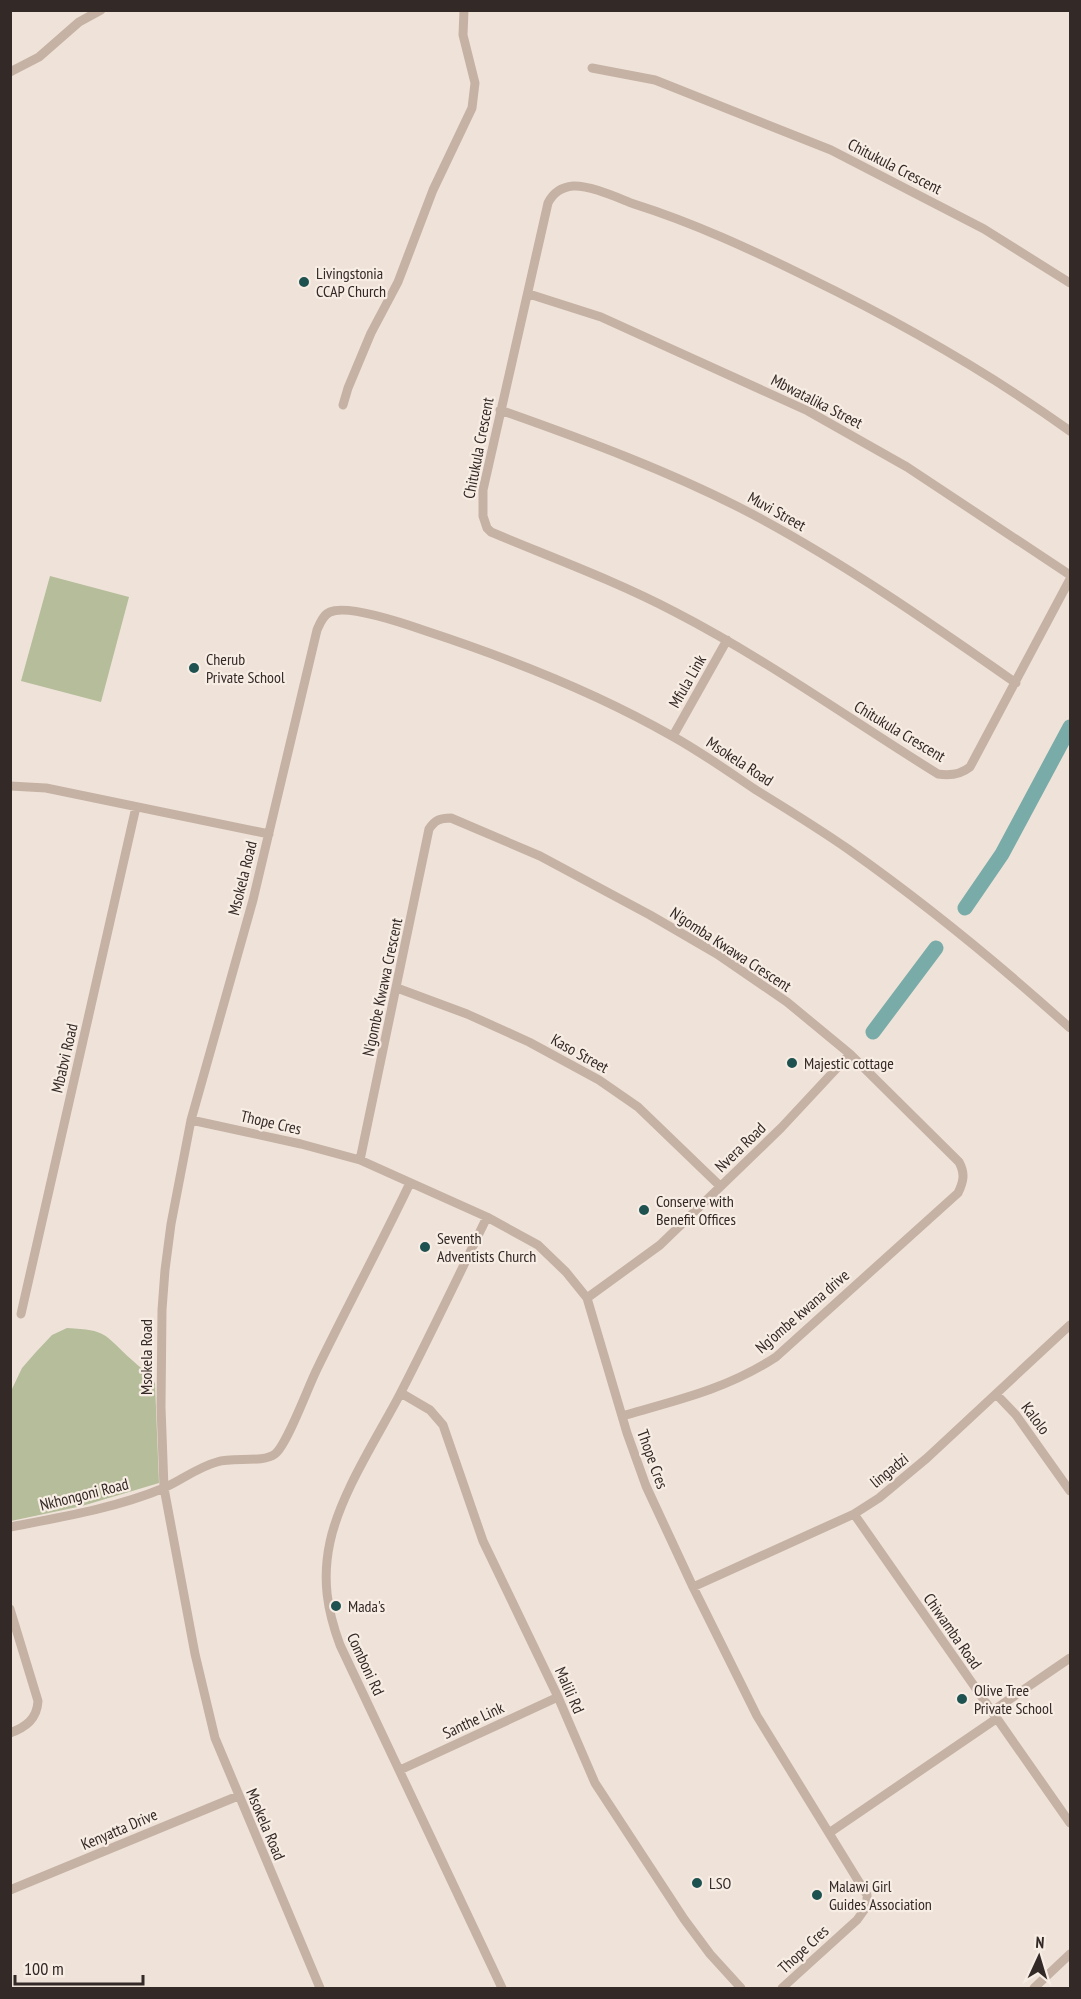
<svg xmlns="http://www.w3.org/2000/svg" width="1081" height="1999" viewBox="0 0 1081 1999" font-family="'PT Sans Narrow',sans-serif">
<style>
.green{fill:#b5bd9a}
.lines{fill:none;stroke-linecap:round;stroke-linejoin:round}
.river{stroke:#79aba8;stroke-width:15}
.minor{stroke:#c6b2a5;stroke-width:9}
.poi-dot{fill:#1e5250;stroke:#f8ede4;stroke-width:2}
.labels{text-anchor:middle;stroke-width:4.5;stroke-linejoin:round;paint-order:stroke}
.street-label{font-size:16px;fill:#332926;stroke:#f8ede4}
.poi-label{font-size:16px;fill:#332926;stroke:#f8ede4;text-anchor:start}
</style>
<rect width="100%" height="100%" fill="#efe3d9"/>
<path class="green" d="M50,576L129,597L101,702L21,681Z
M67,1328C108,1330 103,1334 132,1360C140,1368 149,1372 155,1383L159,1483L82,1506L11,1521V1391L22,1368L36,1352L52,1335Z"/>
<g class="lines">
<path class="river" d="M965,908L1002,854L1070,727
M873,1032L936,948"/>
<path class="minor" d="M592,68L655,80L831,150L984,229L1070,283
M10,72L39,57L79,22L101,10
M529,294L601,317L808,411L907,467L1070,575
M343,405L348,388L371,333L398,282L433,190L472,108L475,83L463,35L464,10
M500,410C585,440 672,472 752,514C844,563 930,623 1016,683
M1070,431C988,372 898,321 807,277C750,249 694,223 634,204C618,198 590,185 573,186C562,187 553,193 548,203L483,490V516L487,528L491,532C553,558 616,581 675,612C766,659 851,720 938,774C950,776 960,775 970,767L1070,579
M673,736L727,640
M10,786L46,788L269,834
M397,988L467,1014L529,1042L599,1080L638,1107L720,1186
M191,1120L301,1144L360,1160L487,1217L538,1245L566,1272L587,1298L627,1433L646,1486L693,1587L757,1716L867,1895V1906L857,1920L782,1988
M360,1160L429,829C435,820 440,818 451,818L540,856L650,915L717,954L787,1002L850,1054L959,1162C965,1173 964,1181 958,1193L776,1357C727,1389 678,1400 622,1416
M487,1217C458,1277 429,1338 398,1398C375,1441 340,1495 330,1542C322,1579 327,1610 340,1645L502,1988
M587,1298L660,1245L781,1128L850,1054
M21,1314L136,807
M401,1393L430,1410L443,1425L483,1541L558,1697L595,1783L684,1919L710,1954L741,1988
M996,1394L1016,1415L1070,1491
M854,1514L1070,1823
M10,1527C62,1517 116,1508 164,1488C182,1480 198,1467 217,1462C233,1457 263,1463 275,1454C287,1445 308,1387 317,1369C347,1307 380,1246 410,1183
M693,1587L854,1514L879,1498L927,1458L1070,1325
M10,1609L38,1701C37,1719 26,1727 10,1733
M991,1712L1070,1658
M400,1770L558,1697
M829,1833L996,1719
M10,1890L238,1796
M320,1988L215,1738L195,1654L164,1488L161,1407L162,1310L165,1270L171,1224L191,1120L253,900L317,630C320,623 323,615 330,612C348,604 406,624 426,631C511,659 595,692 672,736C701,752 729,772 756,790C787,809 818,828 848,849C926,904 1000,965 1070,1028
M1034,1988L1070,1954"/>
</g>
<g class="poi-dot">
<circle cx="304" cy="282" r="6"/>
<circle cx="194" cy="668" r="6"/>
<circle cx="792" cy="1063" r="6"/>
<circle cx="644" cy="1210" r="6"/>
<circle cx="425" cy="1247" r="6"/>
<circle cx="336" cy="1606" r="6"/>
<circle cx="962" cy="1699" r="6"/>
<circle cx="697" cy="1883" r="6"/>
<circle cx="817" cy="1895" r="6"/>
</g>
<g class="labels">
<g class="street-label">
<text transform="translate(895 166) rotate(27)" y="6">Chitukula Crescent</text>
<text transform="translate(817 401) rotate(27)" y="6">Mbwatalika Street</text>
<text transform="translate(478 448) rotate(-79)" y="6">Chitukula Crescent</text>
<text transform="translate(777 511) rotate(29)" y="6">Muvi Street</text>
<text transform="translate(687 681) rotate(-60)" y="6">Mfula Link</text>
<text transform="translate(900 731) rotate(31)" y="6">Chitukula Crescent</text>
<text transform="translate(740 761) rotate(33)" y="6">Msokela Road</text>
<text transform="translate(242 878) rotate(-76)" y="6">Msokela Road</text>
<text transform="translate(731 949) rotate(33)" y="6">N'gomba Kwawa Crescent</text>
<text transform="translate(382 987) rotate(-78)" y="6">N'gombe Kwawa Crescent</text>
<text transform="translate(580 1053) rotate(29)" y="6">Kaso Street</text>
<text transform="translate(64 1058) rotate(-77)" y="6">Mbabvi Road</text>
<text transform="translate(271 1122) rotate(13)" y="6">Thope Cres</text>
<text transform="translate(740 1147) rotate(-44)" y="6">Nvera Road</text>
<text transform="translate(802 1311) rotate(-41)" y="6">Ng'ombe kwana drive</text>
<text transform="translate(146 1357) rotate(-90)" y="6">Msokela Road</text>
<text transform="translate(1036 1418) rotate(53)" y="6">Kalolo</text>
<text transform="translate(653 1459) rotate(70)" y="6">Thope Cres</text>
<text transform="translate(889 1470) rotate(-39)" y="6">lingadzi</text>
<text transform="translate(84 1494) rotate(-14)" y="6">Nkhongoni Road</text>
<text transform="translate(953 1631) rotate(55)" y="6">Chiwamba Road</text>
<text transform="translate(366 1664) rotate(65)" y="6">Comboni Rd</text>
<text transform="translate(570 1690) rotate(66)" y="6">Malili Rd</text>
<text transform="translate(473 1720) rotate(-25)" y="6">Santhe Link</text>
<text transform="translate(266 1824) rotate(67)" y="6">Msokela Road</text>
<text transform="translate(119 1829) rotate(-23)" y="6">Kenyatta Drive</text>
<text transform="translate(803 1949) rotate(-43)" y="6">Thope Cres</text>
</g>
<g class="poi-label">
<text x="316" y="279">Livingstonia<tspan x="316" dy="18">CCAP Church</tspan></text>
<text x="206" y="665">Cherub<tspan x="206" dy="18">Private School</tspan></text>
<text x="804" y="1069">Majestic cottage</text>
<text x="656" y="1207">Conserve with<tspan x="656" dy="18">Benefit Offices</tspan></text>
<text x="437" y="1244">Seventh<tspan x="437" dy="18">Adventists Church</tspan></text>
<text x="348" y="1612">Mada's</text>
<text x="974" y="1696">Olive Tree<tspan x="974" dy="18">Private School</tspan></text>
<text x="709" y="1889">LSO</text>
<text x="829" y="1892">Malawi Girl<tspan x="829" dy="18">Guides Association</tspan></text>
</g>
</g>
<rect width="1081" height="1999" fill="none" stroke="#332926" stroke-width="24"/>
<g transform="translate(1039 1957) rotate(4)" stroke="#f8ede4" stroke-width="4.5" paint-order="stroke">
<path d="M0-4.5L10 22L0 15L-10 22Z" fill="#332926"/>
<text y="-9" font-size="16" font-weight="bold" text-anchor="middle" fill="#332926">N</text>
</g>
<path d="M15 1975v9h128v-9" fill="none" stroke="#332926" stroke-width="3"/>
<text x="24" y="1975" font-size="18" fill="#332926" stroke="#f8ede4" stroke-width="4.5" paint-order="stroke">100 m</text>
</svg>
